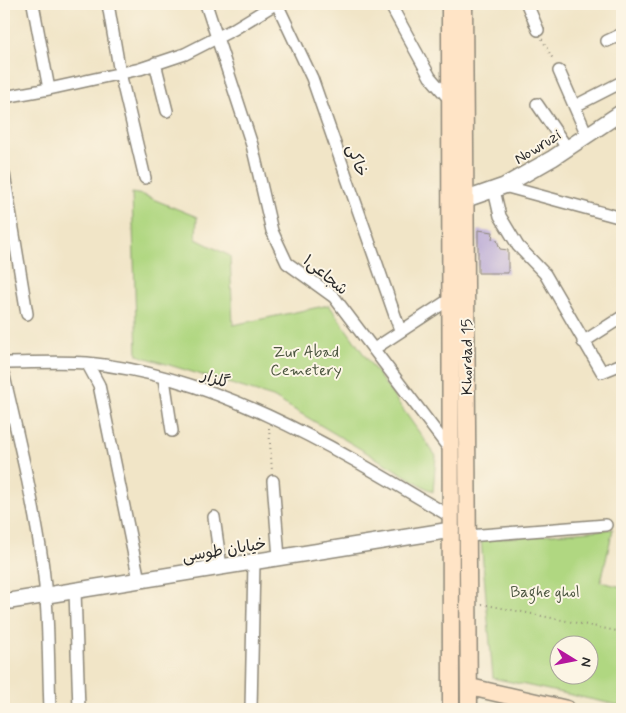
<svg xmlns="http://www.w3.org/2000/svg" width="626" height="713" viewBox="0 0 626 713" font-family="Mynerve,'Playpen Sans Arabic',sans-serif">
<style>
.green{fill:#b0d781;stroke:#6e8156;fill-rule:evenodd}
.building{fill:#b2a2d4}
.lines{fill:none;stroke-linecap:round;stroke-linejoin:round}
.minor-casing{stroke:#8e8879;stroke-width:14}
.tertiary-casing{stroke:#8e8879;stroke-width:18}
.secondary-casing{stroke:#8e8879;stroke-width:19}
.path{stroke:#8e8879;stroke-width:2;stroke-dasharray:1 4;stroke-linecap:butt}
.minor{stroke:#fff;stroke-width:11}
.tertiary{stroke:#fff;stroke-width:15}
.secondary{stroke:#ffe4c6;stroke-width:16}
.labels{text-anchor:middle;stroke-width:4;stroke-linejoin:round;paint-order:stroke}
.street-label{font-size:16px;fill:#2b2b2b;stroke:#fcf5e5}
.park-label{font-size:16px;fill:#4c5640;stroke:#fcf5e5}
</style>
<rect width="100%" height="100%" fill="#fcf5e5"/>
<filter id="ink" filterUnits="userSpaceOnUse"><feTurbulence type="fractalNoise" baseFrequency=".02" numOctaves="2"/><feDisplacementMap in="SourceGraphic" scale="10" xChannelSelector="R" yChannelSelector="G"/><feConvolveMatrix kernelMatrix="1 2 1 2 8 2 1 2 1" color-interpolation-filters="sRGB"/></filter>
<filter id="wash" filterUnits="userSpaceOnUse"><feTurbulence type="fractalNoise" baseFrequency=".0096" numOctaves="4" result="noise"/><feDisplacementMap in="SourceGraphic" scale="20" xChannelSelector="R" yChannelSelector="G"/><feGaussianBlur stdDeviation="1.12" result="paint"/><feColorMatrix in="noise" values="0 0 0 0 0 0 0 0 0 0 0 0 0 0 0 0 0 1.4 0 .05"/><feComposite in="paint" operator="in"/></filter>
<g filter="url(#wash)">
<rect width="100%" height="100%" fill="#f1e5c7"/>
<path class="green" d="M132,193L143,195L197,217L196,239L230,256L233,325L329,305L436,456L433,492L273,397L137,355Z
M613,529L601,582L622,587V706L493,678L481,540ZM558,646H588V676H558Z"/>
<g id="blocks">
<path class="building" d="M478,230L493,232L492,239L497,240L500,249L508,250V273H478Z"/>
</g>
</g>
<g filter="url(#ink)">
<use href="#blocks" fill-opacity="0" stroke="#8e8879" stroke-width="1"/>
<g class="lines">
<g class="minor-casing">
<path id="minor" d="M33,4L49,89
M108,4L120,73L145,178
M206,4L252,145L272,231L287,263L334,297L450,450
M277,4L312,78L400,330
M390,4L430,77L449,99
M527,4L538,30
M607,41L622,34
M155,63L167,111
M559,71L587,135
M4,97L49,89L140,69L185,54L234,29L275,4
M537,104L567,148
M575,106L622,82
M4,174L27,314
M504,186L622,218
M494,190L500,216L518,246L545,274L602,372L622,364
M583,342L622,317
M374,349L450,299
M4,363C31,363 60,361 87,363C218,375 340,451 451,517
M87,363L99,385L139,580
M4,376C18,437 33,498 42,560C49,609 48,660 50,709
M164,379L172,431
M273,481L279,558
M214,517L221,567
M468,536L606,525
M75,591L79,709
M251,709L254,562"/>
</g>
<g class="tertiary-casing">
<path id="tertiary" d="M464,200L504,186L553,158L622,112
M4,602L451,530"/>
</g>
<g class="secondary-casing">
<path id="secondary" d="M450,4L451,709
M464,4L469,709
M470,687L567,709"/>
</g>
<path class="path" d="M542,39L554,61
M269,428L272,471
M482,604L622,632"/>
<use href="#minor" class="minor"/>
<use href="#tertiary" class="tertiary"/>
<use href="#secondary" class="secondary"/>
</g>
</g>
<g class="labels">
<g class="street-label">
<text transform="translate(537 146) rotate(-32)" y="6">Nowruzi</text>
<text transform="translate(358 160) rotate(70)" y="6">خاکی</text>
<text transform="translate(326 274) rotate(40)" y="6">شجاعی۱</text>
<text transform="translate(466 357) rotate(-90)" y="6">Khordad 15</text>
<text transform="translate(216 378) rotate(19)" y="6">گلزار</text>
<text transform="translate(224 549) rotate(-9)" y="6">خیابان طوسی</text>
</g>
<g class="park-label">
<text x="306" y="357">Zur Abad<tspan x="306" dy="18">Cemetery</tspan></text>
<text x="545" y="597">Baghe ghol</text>
</g>
</g>
<rect width="626" height="713" fill="none" stroke="#fcf5e5" stroke-width="20"/>
<g transform="translate(574 660) rotate(100)"><circle r="24" fill="#fcf5e5" stroke="#a8a49b"/>
<path d="M0-4L9 19L0 12L-9 19Z" fill="#b5179e"/>
<text y="-8" font-size="14" font-weight="bold" text-anchor="middle" fill="#2b2b2b">N</text>
</g>
</svg>
